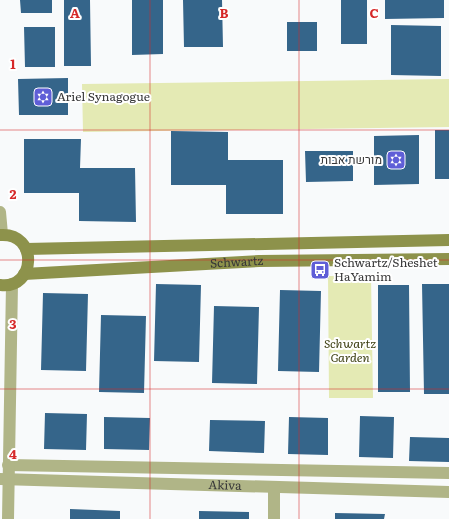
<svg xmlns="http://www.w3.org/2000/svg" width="449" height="519" viewBox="0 0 449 519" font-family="Literata,Heebo,serif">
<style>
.green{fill:#e4eab4}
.building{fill:#35658a}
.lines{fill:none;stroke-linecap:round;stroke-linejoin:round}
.street{stroke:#b0b587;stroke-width:12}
.secondary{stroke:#8d924b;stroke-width:12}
.grid{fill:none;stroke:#d62828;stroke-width:1;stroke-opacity:0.55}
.labels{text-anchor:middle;stroke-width:4;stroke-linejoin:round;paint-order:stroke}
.poi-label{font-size:12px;fill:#373738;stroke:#fff;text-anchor:start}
.street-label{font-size:12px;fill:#373738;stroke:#fff}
.park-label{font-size:12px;font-style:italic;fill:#404316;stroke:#fff}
.grid-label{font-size:13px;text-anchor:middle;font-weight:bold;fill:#d62828;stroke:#fff;stroke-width:4;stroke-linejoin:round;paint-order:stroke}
</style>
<rect width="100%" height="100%" fill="#f8fafb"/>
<path class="green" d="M449,79V127L83,132L82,84Z
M328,276H371L373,398H329Z"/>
<path class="building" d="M20,0H52V13H21Z
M64,0H90L91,66H64Z
M132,0H163V54L132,55Z
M183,0H222L223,47H184Z
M341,0H367V44H341Z
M385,0H444V18L385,19Z
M287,22H317V51H287Z
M391,25L441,26V76L391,75Z
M24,27H55V67H25Z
M68,78V115H19L18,79Z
M435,130H449V179H435Z
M171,131L228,132V160H283V214H226V185H171Z
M419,135V184L374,185V136Z
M24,139H81L80,168H135L136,222L79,221V193H24Z
M305,151H353V181L306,182Z
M156,284L201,285L199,362L154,361Z
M422,284H449V394H424Z
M378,285H409L410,392H378Z
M280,290L321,291L319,372L278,371Z
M43,293L88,294L86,371L41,370Z
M214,306L259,307L257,384L212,383Z
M101,315L146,316L144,393L99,392Z
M45,413L87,414L86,450L44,449Z
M360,416L394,417L393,458L359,457Z
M104,417L150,418L149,450L104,449Z
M289,417L328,418V455L288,454Z
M210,420L265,421L264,453L209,451Z
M410,437L449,438V462L409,461Z
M70,509L120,511V519H70Z
M199,511L249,512V519H199Z
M335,513L385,514L384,519H335Z"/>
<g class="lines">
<g class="street">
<path d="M0,212L2,234"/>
<path d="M8,465L449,473"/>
<path id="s1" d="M0,479L449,492"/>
<path d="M274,487V519"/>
<path d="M8,519L12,284"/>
</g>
<g class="secondary">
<path d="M0,235C39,232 36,290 0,285"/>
<path d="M26,249L449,240"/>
<path id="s2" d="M24,274L259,261L449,259"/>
</g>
</g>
<path class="grid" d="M150,0V519M299,0V519M0,130H449M0,260H449M0,389H449"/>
<defs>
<g id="synagogue-square" transform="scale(1)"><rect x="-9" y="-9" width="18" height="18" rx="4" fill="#5f5ed7" stroke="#fff"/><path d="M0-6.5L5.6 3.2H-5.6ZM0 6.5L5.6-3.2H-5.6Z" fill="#fff"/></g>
<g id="bus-square" transform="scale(1)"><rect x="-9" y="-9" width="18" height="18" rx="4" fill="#5f5ed7" stroke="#fff"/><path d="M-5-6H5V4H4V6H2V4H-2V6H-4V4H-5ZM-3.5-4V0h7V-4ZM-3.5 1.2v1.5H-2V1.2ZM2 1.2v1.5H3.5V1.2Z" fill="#fff"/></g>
</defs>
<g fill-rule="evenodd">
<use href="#synagogue-square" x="43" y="97"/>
<use href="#synagogue-square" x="396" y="160"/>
<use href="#bus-square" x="320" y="270"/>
</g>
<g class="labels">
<g class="poi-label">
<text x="57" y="101">Ariel Synagogue</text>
<text x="382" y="164" text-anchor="end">מורשת אבות</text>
<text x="334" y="267">Schwartz/Sheshet<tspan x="334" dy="14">HaYamim</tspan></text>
</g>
<g class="street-label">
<text dy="4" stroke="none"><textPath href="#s2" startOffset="213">Schwartz</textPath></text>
<text dy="4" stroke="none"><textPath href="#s1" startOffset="225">Akiva</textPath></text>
</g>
<g class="park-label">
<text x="350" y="348">Schwartz<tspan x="350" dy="14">Garden</tspan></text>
</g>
</g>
<g class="grid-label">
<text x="75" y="18">A</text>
<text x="224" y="18">B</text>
<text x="374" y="18">C</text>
<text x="13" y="69">1</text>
<text x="13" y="199">2</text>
<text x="13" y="329">3</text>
<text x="13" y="459">4</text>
</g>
</svg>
